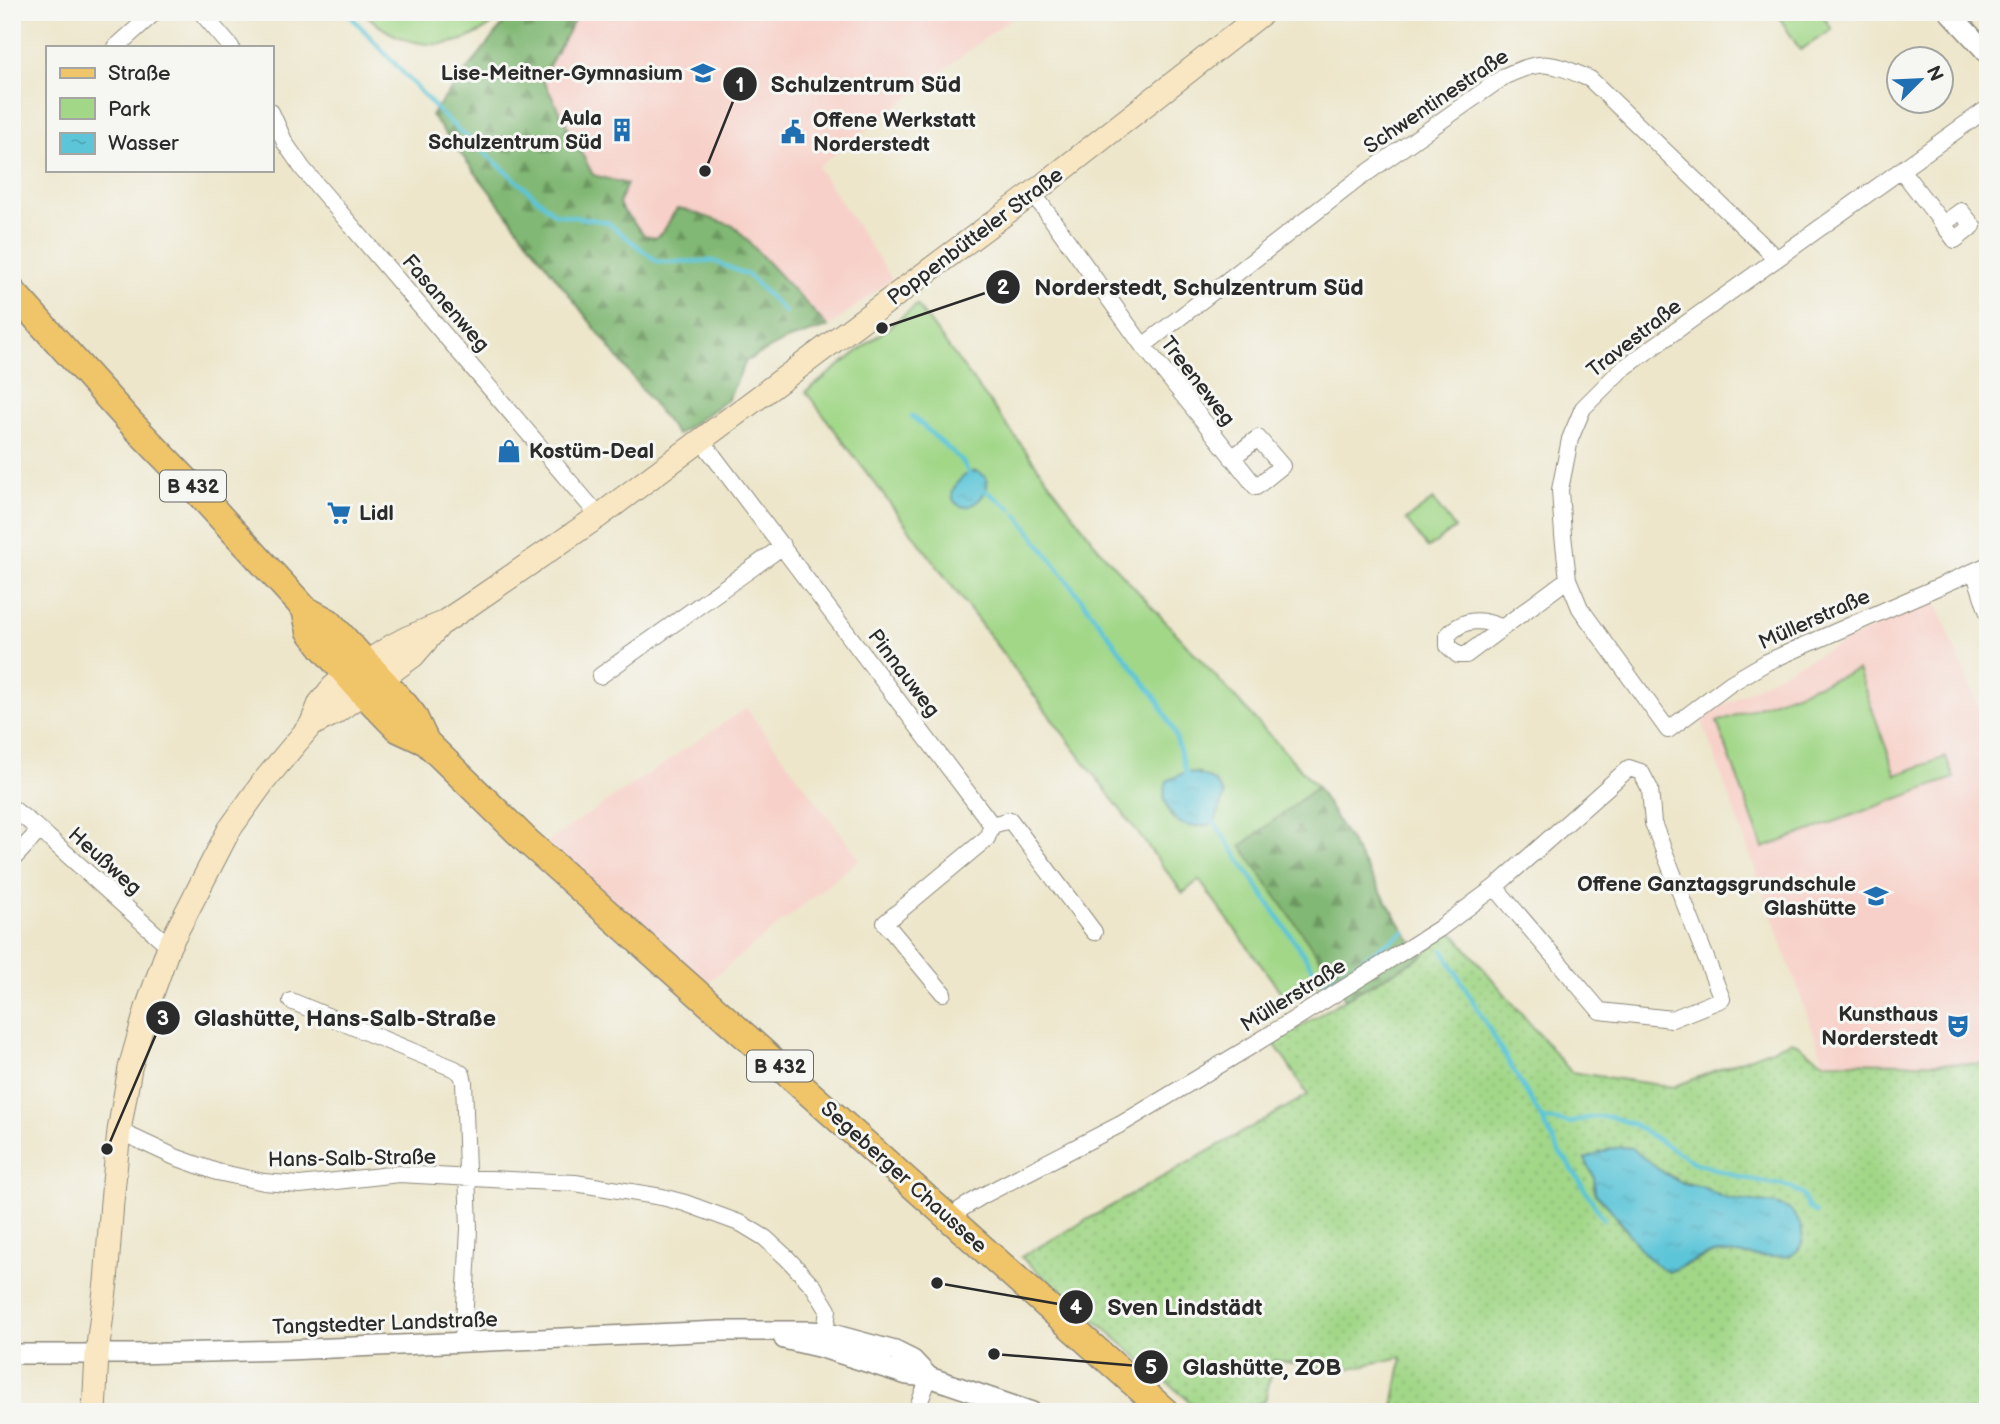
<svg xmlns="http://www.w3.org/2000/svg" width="2000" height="1424" viewBox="0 0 2000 1424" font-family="'Balsamiq Sans',sans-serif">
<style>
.built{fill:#f7d1c9}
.grass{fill:url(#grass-dots);stroke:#66815a;stroke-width:2;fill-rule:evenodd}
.forest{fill:url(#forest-firs);stroke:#567250;stroke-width:2}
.park{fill:#a2d788;stroke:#66815a;stroke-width:2;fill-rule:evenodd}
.water{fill:url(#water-ripples);stroke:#447882;stroke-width:2}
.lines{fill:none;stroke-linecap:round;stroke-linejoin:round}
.stream{stroke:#5cc5d8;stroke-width:4.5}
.minor-casing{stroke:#8c887b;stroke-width:18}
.tertiary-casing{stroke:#8c887b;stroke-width:22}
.secondary-casing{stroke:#8c887b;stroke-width:25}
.primary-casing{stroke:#8c887b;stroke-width:29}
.minor{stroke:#fff;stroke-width:16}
.tertiary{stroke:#fff;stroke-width:19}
.secondary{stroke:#f9e7c3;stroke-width:23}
.primary{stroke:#f0c469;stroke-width:26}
.labels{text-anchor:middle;stroke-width:6;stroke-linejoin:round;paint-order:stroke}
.shield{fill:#f6f6f2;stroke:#686867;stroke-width:2}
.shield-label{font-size:19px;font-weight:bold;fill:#2b2b2b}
.poi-label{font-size:21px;font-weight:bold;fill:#2b2b2b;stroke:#f6f6f2;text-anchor:end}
.street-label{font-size:21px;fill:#2b2b2b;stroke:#f6f6f2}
.leader{fill:none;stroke:#2b2b2b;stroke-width:2.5}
.callout-dot{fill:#2b2b2b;stroke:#f6f6f2;stroke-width:2.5}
.mark-label{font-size:21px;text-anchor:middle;font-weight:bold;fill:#fff}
.callout-label{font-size:23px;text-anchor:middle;font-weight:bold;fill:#2b2b2b;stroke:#f6f6f2;stroke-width:6;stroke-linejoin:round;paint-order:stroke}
</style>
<defs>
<pattern id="grass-dots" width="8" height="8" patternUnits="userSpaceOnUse" patternTransform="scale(1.75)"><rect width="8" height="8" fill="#a2d788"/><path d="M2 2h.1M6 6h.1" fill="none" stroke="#8cb976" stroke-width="1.8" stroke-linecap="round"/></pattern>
<pattern id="forest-firs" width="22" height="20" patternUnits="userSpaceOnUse" patternTransform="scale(1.75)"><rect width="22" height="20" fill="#81b874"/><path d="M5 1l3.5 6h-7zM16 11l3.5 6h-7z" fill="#6a965f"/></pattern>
<pattern id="water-ripples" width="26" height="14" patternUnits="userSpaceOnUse" patternTransform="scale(1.75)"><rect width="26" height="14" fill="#5cc5d8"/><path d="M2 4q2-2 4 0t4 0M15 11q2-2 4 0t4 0" fill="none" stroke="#50a9ba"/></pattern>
</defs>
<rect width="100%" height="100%" fill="#f6f6f2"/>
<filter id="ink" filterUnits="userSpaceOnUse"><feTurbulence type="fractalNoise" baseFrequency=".0143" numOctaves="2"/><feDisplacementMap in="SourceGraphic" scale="14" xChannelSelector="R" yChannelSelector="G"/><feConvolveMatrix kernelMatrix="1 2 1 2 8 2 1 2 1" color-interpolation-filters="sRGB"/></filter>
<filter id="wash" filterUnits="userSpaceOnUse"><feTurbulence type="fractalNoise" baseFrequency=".00686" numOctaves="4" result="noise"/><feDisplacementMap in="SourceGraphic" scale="28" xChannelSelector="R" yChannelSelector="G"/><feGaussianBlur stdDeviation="1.57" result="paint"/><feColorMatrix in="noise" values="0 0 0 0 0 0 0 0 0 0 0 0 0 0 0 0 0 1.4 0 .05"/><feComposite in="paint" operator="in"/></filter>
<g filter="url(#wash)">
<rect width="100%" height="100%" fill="#ede6cb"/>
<path class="built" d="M579,12H1019L818,167L892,279L828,327L734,226L673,215L665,231L655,238L644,235L621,208L619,202L626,187L622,182L593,175L542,78Z
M1935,599L1988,731V1064L1824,1062L1701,718L1790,668Z
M746,708L860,859L708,982L546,843Z"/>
<path class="grass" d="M1449,928L1571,1072L1673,1087L1792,1041L1824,1062L1988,1064V1412H1392L1402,1357L1337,1371L1274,1360L1265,1401L1234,1412H1202L1021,1257L1308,1095L1274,1043L1345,999L1423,956ZM1585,1159L1666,1173L1679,1181L1703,1187L1724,1198L1748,1202L1730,1253H1715L1668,1272L1621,1225L1612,1210L1595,1194L1594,1177Z"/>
<path class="forest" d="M513,12H579L542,78L593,175L627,184L619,202L621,208L644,235L655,238C669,229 667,221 677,209H683L734,226L828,327L786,340L746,361L728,399L677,435L431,115Z
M1317,787L1407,935L1423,956L1345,999L1332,976L1240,846Z"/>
<path class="park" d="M364,12H504C466,56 402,54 364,12Z
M1776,12H1821L1832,30L1800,50Z
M917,305L1099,549L1317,787L1241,846L1332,976L1288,1002L1199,880L1183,893L806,392ZM1186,772L1200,773L1206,826H1190L1171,817L1164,796L1167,781Z
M1433,500L1455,528L1428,548L1406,520Z
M1858,670L1896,775L1946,757L1954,778L1763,848L1717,722Z"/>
<path class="water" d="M975,471C1005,479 972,517 957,504C944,493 962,473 975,471Z
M1186,772C1204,774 1217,779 1224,796L1215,822C1192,831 1174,827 1166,803C1163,795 1164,789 1167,781Z
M1622,1147L1631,1148C1646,1159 1662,1174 1680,1182C1688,1185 1697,1185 1705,1188C1712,1191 1718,1196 1725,1198C1744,1204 1771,1199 1788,1209C1801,1217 1810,1244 1793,1254C1779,1262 1736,1252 1718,1253C1702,1254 1683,1266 1669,1272C1642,1260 1630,1231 1611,1210C1607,1204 1600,1199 1595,1193L1594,1177L1585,1159L1610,1149Z"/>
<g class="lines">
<path class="stream" d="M347,12L444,117L555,214L607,222L658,262L713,261L748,275L785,312
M912,416L962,461L970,475
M983,489L1012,509
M1017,514L1159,702L1175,734L1187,776
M1212,819L1324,985L1404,932
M1443,950L1542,1119L1561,1155L1567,1161L1604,1220
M1542,1119L1571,1123L1590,1117H1611L1633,1124L1693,1162L1744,1178L1791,1187L1802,1195L1809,1208L1816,1213"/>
</g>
</g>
<g filter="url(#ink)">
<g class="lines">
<g class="minor-casing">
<path id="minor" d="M201,12L231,47
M116,47L155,12
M1988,108L1621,370L1583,408L1570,439L1560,490L1563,535L1568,579L1580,608L1668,730L1731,683L1767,662L1988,565
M271,112L285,143L303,169L599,516
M1902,171L1943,224L1961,211L1973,226L1955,240L1943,224
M1033,193L1143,346L1150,354L1256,487L1282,466L1258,438L1232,458
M1143,346L1357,180L1505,76C1544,58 1552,63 1590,79L1777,259
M702,441L992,825
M1974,571L1988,613
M1502,628C1482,618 1464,618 1448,635V646L1458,655H1466L1568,579
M600,676L783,546
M12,808L40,830L169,946
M992,825L1010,820L1094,932
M12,860L40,830
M943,993L885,923L987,838L992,825
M291,1001L455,1069L462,1074L464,1082L469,1229L463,1342
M119,1131L175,1157L217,1172L264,1182L300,1185L399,1174L510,1180L575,1183L662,1197L685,1203L742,1224L765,1238L787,1258L814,1287L828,1310L825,1332
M953,1220L961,1209L982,1196L1123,1123L1248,1048L1439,929L1495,887L1629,768L1641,772L1650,789L1653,823L1722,999L1672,1019L1600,1011L1495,887
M916,1412L929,1377"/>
</g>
<g class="tertiary-casing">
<path id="tertiary" d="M1949,12L1988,54
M784,1339L822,1348L907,1375L929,1377L1032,1412
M12,1354H134L287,1350L720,1331H809L825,1332L895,1351L913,1360L929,1377"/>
</g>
<g class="secondary-casing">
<path id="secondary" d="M311,725L335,713L413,656L438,627
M94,1412L97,1354L106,1282L112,1202L119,1131L130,1068L147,1008L169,946L229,830L264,781L311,725L320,703L333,687L347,675L392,646L407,638L441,624L468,606L599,516L1033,193L1264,12"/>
</g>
<g class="primary-casing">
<path id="primary" d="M12,291L130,422L192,486L305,609L329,622L405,705L413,715L426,742L527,841L1166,1412
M305,609L310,631L323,648L362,692L398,729L426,742"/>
</g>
<use href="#minor" class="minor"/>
<use href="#tertiary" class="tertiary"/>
<use href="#secondary" class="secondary"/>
<use href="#primary" class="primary"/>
</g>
</g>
<defs>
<g id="school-bare" transform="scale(1.89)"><path d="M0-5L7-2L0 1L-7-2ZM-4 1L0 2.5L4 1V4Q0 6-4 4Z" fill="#1f6fb2" stroke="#f6f6f2" stroke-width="2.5" paint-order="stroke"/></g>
<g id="building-bare" transform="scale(1.89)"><path d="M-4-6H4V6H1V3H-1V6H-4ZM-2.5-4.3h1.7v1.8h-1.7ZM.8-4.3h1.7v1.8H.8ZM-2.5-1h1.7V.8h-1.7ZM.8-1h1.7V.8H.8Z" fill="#1f6fb2" stroke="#f6f6f2" stroke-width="2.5" paint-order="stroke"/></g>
<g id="civic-bare" transform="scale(1.89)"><path d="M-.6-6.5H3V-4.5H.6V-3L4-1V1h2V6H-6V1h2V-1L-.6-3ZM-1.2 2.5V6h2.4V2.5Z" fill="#1f6fb2" stroke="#f6f6f2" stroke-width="2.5" paint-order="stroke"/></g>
<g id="shop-bare" transform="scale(1.89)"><path d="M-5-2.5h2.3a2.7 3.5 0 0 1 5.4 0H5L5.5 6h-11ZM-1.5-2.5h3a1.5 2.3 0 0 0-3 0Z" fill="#1f6fb2" stroke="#f6f6f2" stroke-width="2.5" paint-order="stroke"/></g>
<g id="supermarket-bare" transform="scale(1.89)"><path d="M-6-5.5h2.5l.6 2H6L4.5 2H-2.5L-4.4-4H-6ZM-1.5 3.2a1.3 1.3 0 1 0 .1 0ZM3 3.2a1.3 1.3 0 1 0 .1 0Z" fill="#1f6fb2" stroke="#f6f6f2" stroke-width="2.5" paint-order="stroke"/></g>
<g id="theatre-bare" transform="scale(1.89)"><path d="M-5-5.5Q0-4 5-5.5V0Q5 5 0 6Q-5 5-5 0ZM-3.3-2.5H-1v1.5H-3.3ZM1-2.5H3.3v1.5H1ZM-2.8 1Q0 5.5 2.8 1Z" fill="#1f6fb2" stroke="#f6f6f2" stroke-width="2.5" paint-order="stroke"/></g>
</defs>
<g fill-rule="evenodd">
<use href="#school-bare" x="703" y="73"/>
<use href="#building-bare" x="622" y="130"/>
<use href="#civic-bare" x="793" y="132"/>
<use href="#shop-bare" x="509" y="451"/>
<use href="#supermarket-bare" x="339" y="513"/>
<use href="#school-bare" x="1876" y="896"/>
<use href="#theatre-bare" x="1958" y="1026"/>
</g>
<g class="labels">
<g class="shield">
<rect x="160" y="470.5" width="66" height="31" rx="5"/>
<rect x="747" y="1050.5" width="66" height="31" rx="5"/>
</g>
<g class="shield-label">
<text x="193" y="493">B 432</text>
<text x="780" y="1073">B 432</text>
</g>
<g class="poi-label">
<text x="683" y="80">Lise-Meitner-Gymnasium</text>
<text x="602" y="125">Aula<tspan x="602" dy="24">Schulzentrum Süd</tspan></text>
<text x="813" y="127" text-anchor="start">Offene Werkstatt<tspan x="813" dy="24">Norderstedt</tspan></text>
<text x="529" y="458" text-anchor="start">Kostüm-Deal</text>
<text x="359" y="520" text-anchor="start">Lidl</text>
<text x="1856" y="891">Offene Ganztagsgrundschule<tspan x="1856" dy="24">Glashütte</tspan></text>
<text x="1938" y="1021">Kunsthaus<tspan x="1938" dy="24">Norderstedt</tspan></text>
</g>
<g class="street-label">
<text transform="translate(1436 101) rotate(-34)" y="7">Schwentinestraße</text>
<text transform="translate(975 236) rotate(-37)" y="7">Poppenbütteler Straße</text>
<text transform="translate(446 303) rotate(49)" y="7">Fasanenweg</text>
<text transform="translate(1634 338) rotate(-38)" y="7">Travestraße</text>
<text transform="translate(1198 381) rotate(52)" y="7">Treeneweg</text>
<text transform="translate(1814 619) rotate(-24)" y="7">Müllerstraße</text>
<text transform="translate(904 673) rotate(53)" y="7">Pinnauweg</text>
<text transform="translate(105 861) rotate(42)" y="7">Heußweg</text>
<text transform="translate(1293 995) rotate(-32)" y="7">Müllerstraße</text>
<text transform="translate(352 1158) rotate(-1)" y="7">Hans-Salb-Straße</text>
<text transform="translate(904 1177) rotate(42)" y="7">Segeberger Chaussee</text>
<text transform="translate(385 1323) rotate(-2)" y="7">Tangstedter Landstraße</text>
</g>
</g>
<path class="leader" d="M705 171L740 84M882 328L1003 287M107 1149L163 1018M937 1283L1076 1307M994 1354L1151 1367"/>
<g class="callout-dot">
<circle cx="705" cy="171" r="7"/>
<circle cx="882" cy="328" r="7"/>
<circle cx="107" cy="1149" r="7"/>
<circle cx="937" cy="1283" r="7"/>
<circle cx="994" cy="1354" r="7"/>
<circle cx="740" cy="84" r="18"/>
<circle cx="1003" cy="287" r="18"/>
<circle cx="163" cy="1018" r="18"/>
<circle cx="1076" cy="1307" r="18"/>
<circle cx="1151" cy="1367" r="18"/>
</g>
<g class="mark-label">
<text x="740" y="92">1</text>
<text x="1003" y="294">2</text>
<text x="163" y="1025">3</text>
<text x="1076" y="1314">4</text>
<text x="1151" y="1374">5</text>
</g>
<g class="callout-label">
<text x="866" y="92">Schulzentrum Süd</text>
<text x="1199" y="295">Norderstedt, Schulzentrum Süd</text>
<text x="345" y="1026">Glashütte, Hans-Salb-Straße</text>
<text x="1185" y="1315">Sven Lindstädt</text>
<text x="1262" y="1375">Glashütte, ZOB</text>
</g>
<rect width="2000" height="1424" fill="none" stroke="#f6f6f2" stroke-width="42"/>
<rect x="46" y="46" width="228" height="126" fill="#f6f6f2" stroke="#a5a5a2" stroke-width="2"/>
<rect x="60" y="68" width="35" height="10" fill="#f0c469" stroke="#a5a5a2" stroke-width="2"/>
<text x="108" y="80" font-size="21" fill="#2b2b2b">Straße</text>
<rect x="60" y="98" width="35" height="21" fill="#a2d788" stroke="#a5a5a2" stroke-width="2"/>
<text x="108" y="116" font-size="21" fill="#2b2b2b">Park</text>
<rect x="60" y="133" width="35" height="21" fill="url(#water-ripples)" stroke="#a5a5a2" stroke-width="2"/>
<text x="108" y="150" font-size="21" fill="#2b2b2b">Wasser</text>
<g transform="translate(1920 80) rotate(66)"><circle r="33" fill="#f6f6f2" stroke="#a5a5a2" stroke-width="2"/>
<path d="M0-5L12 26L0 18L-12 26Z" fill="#1f6fb2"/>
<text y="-10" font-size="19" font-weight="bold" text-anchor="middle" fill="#2b2b2b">N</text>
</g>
</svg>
